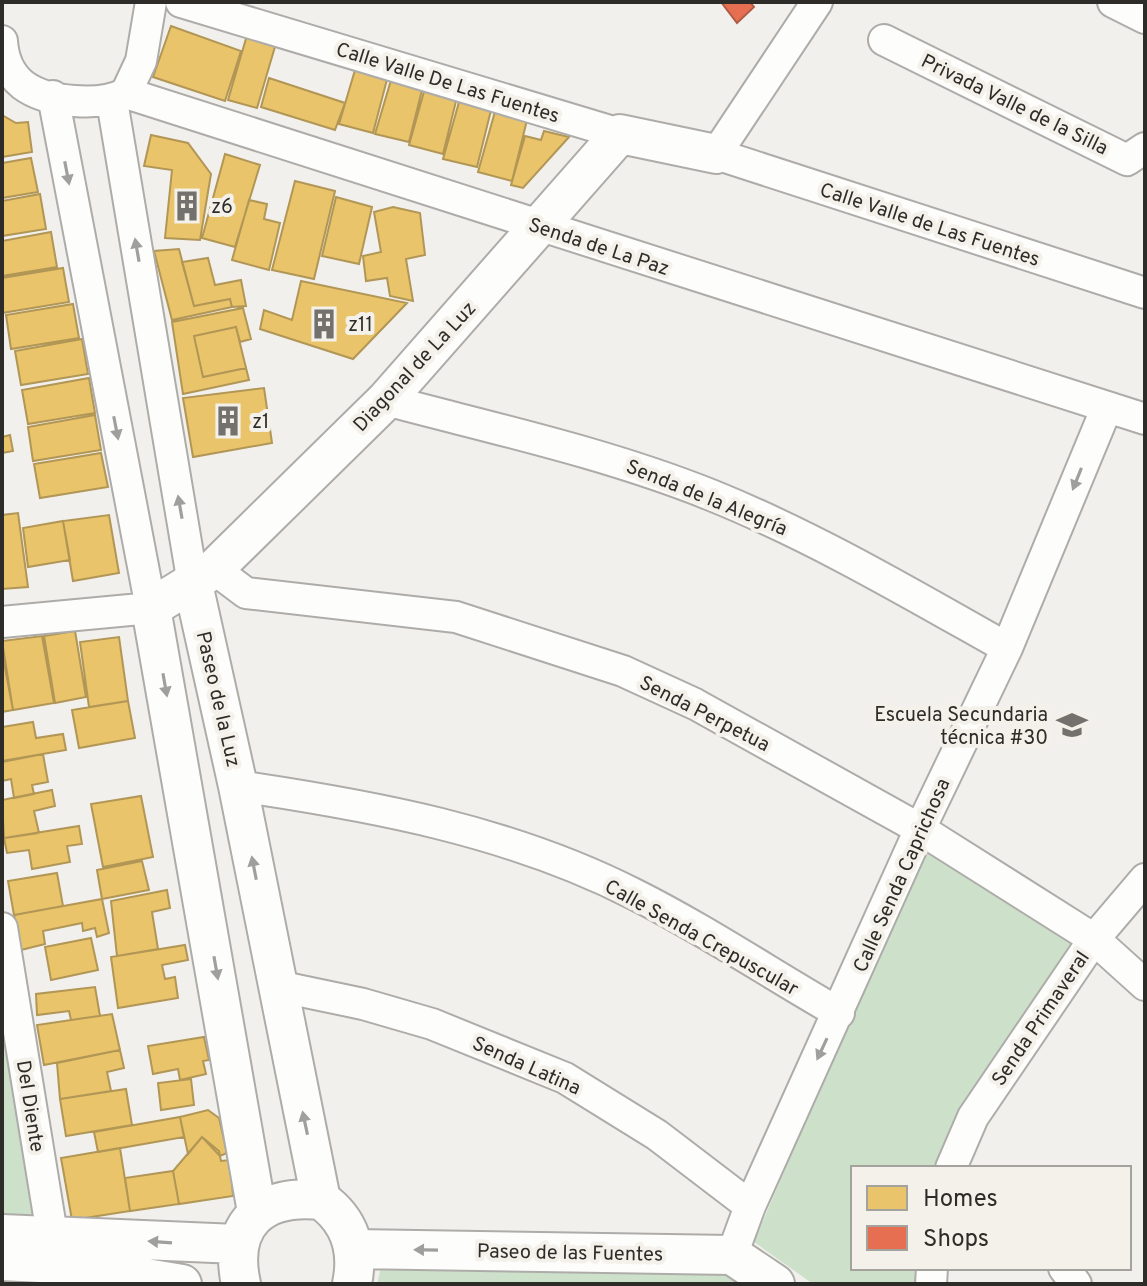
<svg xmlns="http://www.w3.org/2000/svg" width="1147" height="1286" viewBox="0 0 1147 1286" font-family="Overpass,sans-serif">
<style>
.green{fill:#cce0ca}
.homes{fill:#e9c46a;stroke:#b19656;stroke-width:2}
.shops{fill:#e76f51;stroke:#af5b45;stroke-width:2}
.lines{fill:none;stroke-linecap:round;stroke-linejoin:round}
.minor-casing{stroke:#aeaca9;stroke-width:34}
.tertiary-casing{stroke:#aeaca9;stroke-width:42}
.minor{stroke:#fdfdfc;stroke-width:30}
.tertiary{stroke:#fdfdfc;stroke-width:38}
.oneway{fill:#9f9f9d}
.labels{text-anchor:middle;stroke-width:8;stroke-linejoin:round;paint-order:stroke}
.street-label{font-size:20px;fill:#2d2c29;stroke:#f4f1ea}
.poi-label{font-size:20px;fill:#2d2c29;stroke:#f4f1ea;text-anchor:start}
</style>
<rect width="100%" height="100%" fill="#f2f0ec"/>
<path class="green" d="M924,841L1078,941L954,1121L942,1168H853V1268H920L918,1284H813L754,1242Z
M2,963L55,1284H2Z
M383,1259L719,1261L762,1284H377Z"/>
<path class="homes" d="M250,25L279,33L257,108L228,100Z
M171,26L241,51L225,101L153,77Z
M358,60L390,68L373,133L339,124Z
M394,70L425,78L409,142L375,134Z
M269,78L345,103L335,130L261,107Z
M427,81L459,89L443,154L409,145Z
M461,95L493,102L477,167L443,159Z
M496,108L528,116L512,181L478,172Z
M2,115L16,123L28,122L32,152L2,157Z
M544,131L569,137L523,188L511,185L525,136L541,140Z
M151,135L188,143L211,174L200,240L165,238L172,170L144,166Z
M225,154L260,165L235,247L202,238Z
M31,158L38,192L2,198V163Z
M295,181L335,191L314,279L272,270Z
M40,194L46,229L2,236V201Z
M336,197L372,207L359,264L322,256Z
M249,200L267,204L264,219L280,223L269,270L232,260Z
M393,207L420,213L425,255L406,259L413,301L390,296L387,278L366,281L363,256L381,252L374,212Z
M51,232L57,267L2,276V241Z
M179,249L194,306L230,299L232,307L172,320L154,251Z
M208,258L215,285L241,280L246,306L232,307L230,299L194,306L182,262Z
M63,268L69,302L2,313V278Z
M301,281L407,303L353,359L260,329L264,310L292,320Z
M73,304L79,338L11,349L6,315Z
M243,308L251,339L240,342L236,327L194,336L203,377L246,368L249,380L183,394L172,322Z
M236,327L246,368L203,377L194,336Z
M82,339L88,374L21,385L15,351Z
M89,378L95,413L28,424L22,390Z
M264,388L272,443L193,457L183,398Z
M95,415L101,450L33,461L28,427Z
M10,435L13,451L2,453V437Z
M101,453L108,487L40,498L34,464Z
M18,513L28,587L2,589V515Z
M109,515L119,573L73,581L63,521Z
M63,521L70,560L28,567L23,528Z
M75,631L86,697L55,703L44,636Z
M42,636L54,703L13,710L2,641Z
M119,637L128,701L89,707L80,642Z
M2,652L13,710L2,712Z
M128,701L135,738L79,748L72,710Z
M33,722L36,738L63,734L66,750L2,761V727Z
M43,754L48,782L32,785L34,794L14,798L11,779L2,781V762Z
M52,790L55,806L34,811L39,833L4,838L2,800Z
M141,796L153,857L103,867L91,804Z
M79,826L82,844L67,846L70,862L32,869L29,850L7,853L4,838Z
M142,861L149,890L102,899L97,870Z
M57,873L63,906L14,915L8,881Z
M167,890L170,908L152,912L158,949L117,956L111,901Z
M102,899L109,933L97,937L95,928L83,931L82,923L43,931L45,944L21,950L14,915Z
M91,938L98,970L51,980L45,947Z
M185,945L188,960L162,965L165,979L175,977L178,998L118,1008L111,957Z
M95,987L100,1016L71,1020L69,1011L37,1015L36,994Z
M112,1014L120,1050L44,1065L37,1025Z
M204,1037L209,1060L203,1061L206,1074L180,1080L178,1069L153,1074L148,1046Z
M120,1050L124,1068L107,1072L111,1091L60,1099L57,1063Z
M191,1079L194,1105L161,1110L158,1083Z
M126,1089L132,1125L66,1136L60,1099Z
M208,1110L219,1118L227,1153L220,1156L202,1137L188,1154L180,1117Z
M180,1117L184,1137L98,1152L94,1132Z
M202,1137L219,1151L221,1161L230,1160L233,1196L179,1204L173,1171Z
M120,1148L130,1211L72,1220L61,1158Z
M173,1171L179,1204L130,1211L125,1178Z"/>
<path class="shops" d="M721,2H750L754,7L737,23Z"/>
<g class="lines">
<g class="minor-casing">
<path id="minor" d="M181,2L620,134
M817,2L716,154L1145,293
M1113,2L1145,18
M884,40L1127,160L1145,148
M2,41C3,57 9,74 23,85C47,103 101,107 126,93L1145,419
M126,93L141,61L151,2
M112,101L193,584
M386,400C495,429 606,453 711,495C815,537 911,594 1007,648
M214,569L246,593L456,617L623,671L695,704L920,829L1094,939L1145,985
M2,622L151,608L53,96
M238,786C374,806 510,831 634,894C704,929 771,974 839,1013
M2,928L52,1234L64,1284
M277,986L363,1004L432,1024L565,1078L657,1135L750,1206
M951,1168L973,1117L1094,939L1145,879
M732,1255L750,1206L920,829L1007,648L1107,407
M1064,1268L1076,1284
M931,1284L932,1268"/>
</g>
<g class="tertiary-casing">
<path id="tertiary" d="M193,584L238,786L321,1200C350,1220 359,1250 352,1284
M257,1212L151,608L214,569L386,400L620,134L716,154
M2,1234L237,1244
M355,1249L732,1255L775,1284
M2,1261L61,1264L182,1284
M241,1284C228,1224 261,1194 321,1200"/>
</g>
<use href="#minor" class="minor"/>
<use href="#tertiary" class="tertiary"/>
</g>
<defs><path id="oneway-solid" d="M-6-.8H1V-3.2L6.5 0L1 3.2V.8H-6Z" transform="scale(2)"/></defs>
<g class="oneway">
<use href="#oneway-solid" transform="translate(67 173) rotate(79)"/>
<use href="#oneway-solid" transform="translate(137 250) rotate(-100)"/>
<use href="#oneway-solid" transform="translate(116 428) rotate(79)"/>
<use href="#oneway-solid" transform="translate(1077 479) rotate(112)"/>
<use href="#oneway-solid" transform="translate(180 507) rotate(-100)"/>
<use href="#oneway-solid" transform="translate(165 685) rotate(80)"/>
<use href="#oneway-solid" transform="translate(254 868) rotate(-101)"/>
<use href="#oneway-solid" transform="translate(216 968) rotate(80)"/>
<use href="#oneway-solid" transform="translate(822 1049) rotate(115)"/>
<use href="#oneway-solid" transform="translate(305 1123) rotate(-102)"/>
<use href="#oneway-solid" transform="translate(160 1242) rotate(-176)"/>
<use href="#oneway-solid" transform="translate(426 1250) rotate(-179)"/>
</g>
<defs>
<g id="building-bare" transform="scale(2.4)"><path d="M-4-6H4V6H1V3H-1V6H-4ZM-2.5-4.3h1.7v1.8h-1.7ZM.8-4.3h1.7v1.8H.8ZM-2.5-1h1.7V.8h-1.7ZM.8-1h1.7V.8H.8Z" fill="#72716d" stroke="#f4f1ea" stroke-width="2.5" paint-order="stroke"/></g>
<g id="school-bare" transform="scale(2.4)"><path d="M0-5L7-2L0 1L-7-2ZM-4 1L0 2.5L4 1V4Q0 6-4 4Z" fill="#72716d" stroke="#f4f1ea" stroke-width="2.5" paint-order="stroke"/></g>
</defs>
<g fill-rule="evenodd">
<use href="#building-bare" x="187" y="206"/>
<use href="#building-bare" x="324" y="324"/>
<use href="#building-bare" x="228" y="421"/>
<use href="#school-bare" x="1072" y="725"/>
</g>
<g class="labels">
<g class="street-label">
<text transform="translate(448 82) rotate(17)" y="7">Calle Valle De Las Fuentes</text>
<text transform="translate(1015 104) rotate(26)" y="7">Privada Valle de la Silla</text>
<text transform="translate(930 224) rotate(18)" y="7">Calle Valle de Las Fuentes</text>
<text transform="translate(599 246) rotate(18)" y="7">Senda de La Paz</text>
<text transform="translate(414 366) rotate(-47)" y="7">Diagonal de La Luz</text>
<text transform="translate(707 497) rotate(22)" y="7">Senda de la Alegría</text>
<text transform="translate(219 699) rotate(77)" y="7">Paseo de la Luz</text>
<text transform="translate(705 713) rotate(27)" y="7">Senda Perpetua</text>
<text transform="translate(901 875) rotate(-66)" y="7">Calle Senda Caprichosa</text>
<text transform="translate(702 937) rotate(29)" y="7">Calle Senda Crepuscular</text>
<text transform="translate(1040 1018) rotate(-56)" y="7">Senda Primaveral</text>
<text transform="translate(527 1065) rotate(24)" y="7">Senda Latina</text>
<text transform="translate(31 1106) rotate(81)" y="7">Del Diente</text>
<text transform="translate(570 1252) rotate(1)" y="7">Paseo de las Fuentes</text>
</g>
<g class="poi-label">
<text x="211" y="213">z6</text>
<text x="348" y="331">z11</text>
<text x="252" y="428">z1</text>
<text x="1048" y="721" text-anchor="end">Escuela Secundaria<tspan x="1048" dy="23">técnica #30</tspan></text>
</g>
</g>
<rect width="1147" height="1286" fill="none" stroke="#2d2c29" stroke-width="8"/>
<rect x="851" y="1166" width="280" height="104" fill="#f4f1ea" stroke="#a4a29d" stroke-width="2"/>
<rect x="867" y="1186" width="40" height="24" fill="#e9c46a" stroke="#a4a29d" stroke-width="2"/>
<text x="923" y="1206" font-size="24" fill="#2d2c29">Homes</text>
<rect x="867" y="1226" width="40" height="24" fill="#e76f51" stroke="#a4a29d" stroke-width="2"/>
<text x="923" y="1246" font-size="24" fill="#2d2c29">Shops</text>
</svg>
